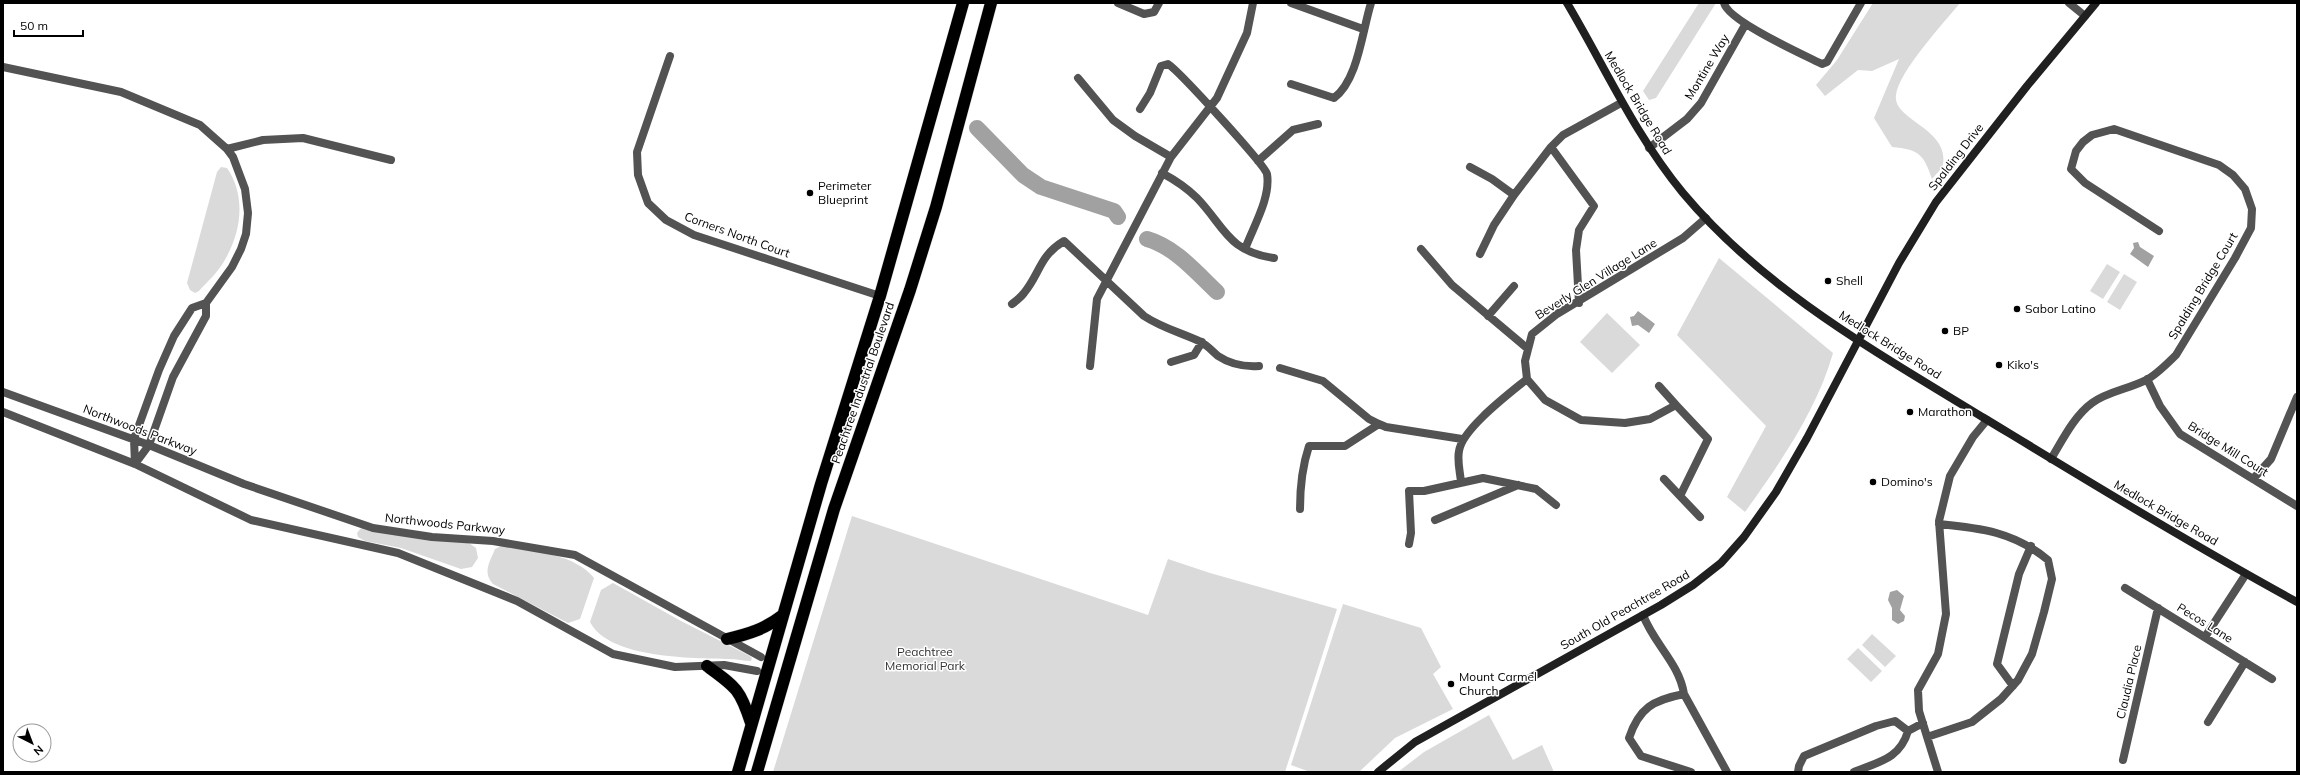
<svg xmlns="http://www.w3.org/2000/svg" width="2300" height="775" viewBox="0 0 2300 775" font-family="Mulish,sans-serif">
<style>
.green{fill:#dadada}
.water{fill:#a1a1a1}
.lines{fill:none;stroke-linecap:round;stroke-linejoin:round}
.river{stroke:#a1a1a1;stroke-width:16}
.highway-casing{stroke:#dbdbdb;stroke-width:13}
.street{stroke:#535353;stroke-width:8}
.secondary{stroke:#202020;stroke-width:8}
.highway{stroke:#000;stroke-width:12}
.poi-dot{fill:#000;stroke:#fff;stroke-width:1.5}
.labels{text-anchor:middle;stroke-width:3;stroke-linejoin:round;paint-order:stroke}
.street-label{font-size:12px;fill:#000;stroke:#fff}
.poi-label{font-size:12px;fill:#000;stroke:#fff;text-anchor:start}
.park-label{font-size:12px;fill:#313131;stroke:#fff}
</style>
<rect width="100%" height="100%" fill="#fff"/>
<path class="green" d="M1699,3H1716L1656,98L1649,100L1643,91Z
M1873,3H1960C1943,24 1899,71 1896,95C1892,120 1949,128 1943,164C1942,169 1935,175 1932,179C1924,155 1919,149 1892,147L1874,118L1899,59L1872,71L1858,70L1825,96L1816,85L1837,60Z
M221,167L227,168C247,197 241,234 223,263C217,273 207,282 199,291L195,293L190,290L187,283L217,172Z
M1719,258L1833,353C1817,410 1780,463 1745,512L1727,497L1766,426L1677,335Z
M2107,264L2120,272L2103,299L2090,291Z
M2124,274L2137,282L2120,310L2107,302Z
M1607,313L1640,345L1612,373L1580,342Z
M852,516L1148,615L1168,559L1210,573L1337,609L1285,772H773Z
M362,527L469,543L476,548L478,558L472,567L461,569L401,548L365,541L358,537L357,533Z
M501,546H507C536,552 575,554 594,578L580,619L568,623L493,584C482,572 490,562 495,549Z
M613,583L681,621L750,656L752,658L751,661C743,661 737,659 729,659C693,658 609,659 590,622L601,590Z
M1343,604L1421,628L1441,667L1433,674L1453,709L1395,738L1359,772H1310L1291,765Z
M1872,634L1896,656L1885,667L1862,645Z
M1858,648L1882,671L1871,682L1847,659Z
M1489,715L1513,760L1542,745L1554,772H1398L1424,752Z"/>
<path class="water" d="M2138,242L2140,247L2154,256L2148,267L2130,254L2134,248L2133,243Z
M1638,311L1655,324L1649,333L1638,325L1632,326L1630,317L1634,316Z
M1897,590L1904,596L1900,610L1905,616L1904,621L1898,624L1892,620V608L1888,600L1890,592Z"/>
<g class="lines">
<path class="river" d="M977,128L1023,175L1041,187L1114,211L1118,217
M1147,239C1175,247 1196,272 1217,292"/>
<g class="highway-casing">
<path id="highway" d="M727,639C749,634 765,629 783,615
M707,666C736,687 740,689 751,723
M738,772L821,484L880,296L963,3
M757,772L834,509L910,290L936,207L991,3"/>
</g>
<path class="street" d="M1118,3L1144,14L1154,12L1159,3
M1291,3L1363,29
M1724,3C1728,21 1804,55 1822,64L1827,62L1861,3
M2069,3L2085,16
M670,56L637,152L638,175L648,203L666,220L694,235L880,296
M3,67L121,92L200,125L227,149L233,157L245,189L248,213L246,234L241,249L232,267L206,303V316L173,377L149,445L135,464
M1078,78L1113,120L1135,136L1171,157
M1291,84L1334,98C1358,80 1362,32 1371,3
M1140,109L1150,93L1161,66L1168,64C1179,71 1265,165 1267,174C1271,198 1253,227 1245,249
M1551,147L1594,206L1579,230L1576,250L1579,303
M1649,148L1687,119L1701,103L1745,25
M227,149L263,140L303,138L391,160
M1258,161L1293,130L1318,124
M1470,167L1492,179L1514,195
M1162,173C1175,180 1186,187 1197,198C1225,227 1227,251 1274,258
M1421,249L1452,285L1528,349
M1480,254L1494,225L1514,195L1551,147L1563,135L1621,103
M1012,304C1016,301 1021,297 1024,293C1040,274 1039,256 1064,241L1144,316C1162,328 1182,333 1201,342C1207,345 1212,351 1218,356C1230,364 1244,367 1259,366
M1488,316L1514,286
M1171,362L1194,355L1202,342
M1090,366L1097,299L1171,157L1217,98L1247,33L1253,3
M1280,368L1323,381L1369,419L1379,424
M2147,379L2160,406L2180,434L2297,506
M1659,386L1676,405
M3,392L149,445L244,484L373,528L432,537L493,541L575,555L761,657
M3,412L135,464L251,520L398,553L517,601L613,654L675,667L724,665L757,671
M2051,459C2062,441 2074,416 2092,403C2108,391 2130,389 2148,379C2158,373 2167,364 2176,355L2235,258L2251,228L2252,209L2245,189L2233,175L2219,165L2114,129L2092,135L2083,142L2076,151L2071,169L2085,183L2159,231
M135,464L134,439L159,370L174,336L192,308L206,303
M1664,479L1680,496
M2253,479L2271,459L2297,397
M1461,482C1460,471 1457,461 1459,451C1462,429 1510,393 1527,379
M1300,509C1300,486 1302,467 1309,446H1345L1379,424L1386,427L1462,439
M1700,517L1680,496L1708,439L1676,405L1650,419L1625,423L1581,420L1545,400L1527,379L1525,361L1532,334L1557,314L1683,238L1706,218
M1435,520L1518,485
M1409,544L1411,533L1409,491H1424L1483,478L1536,489L1556,505
M2125,588L2272,679
M1643,615C1654,644 1679,663 1684,694
M2205,637L2246,574
M2013,686L1997,664L2019,574L2031,546
M2208,722L2245,662
M1908,731L1923,723
M1927,737L1972,722L2001,699L2018,680L2032,654L2044,612L2052,579L2048,560C2014,532 1981,528 1939,524
M2123,760L2158,608
M1691,772L1641,756L1629,738C1639,708 1653,700 1684,694L1727,772
M1798,772L1799,766L1804,756L1876,726L1895,721L1908,731C1900,759 1878,762 1854,772
M1938,772L1919,711L1918,690L1938,654L1946,614L1939,521L1950,476L1973,437L1987,420"/>
<path class="secondary" d="M1567,3C1605,67 1635,135 1683,193C1764,290 1878,353 1984,418C2088,481 2191,544 2297,602
M1378,772L1415,742L1661,605L1693,585L1721,563L1744,537L1776,492L1807,438L1899,263L1936,202L2027,86L2096,3"/>
<use href="#highway" class="highway"/>
</g>
<g class="poi-dot">
<circle cx="810" cy="193" r="4"/>
<circle cx="1828" cy="281" r="4"/>
<circle cx="2017" cy="309" r="4"/>
<circle cx="1945" cy="331" r="4"/>
<circle cx="1999" cy="365" r="4"/>
<circle cx="1910" cy="412" r="4"/>
<circle cx="1873" cy="482" r="4"/>
<circle cx="1451" cy="684" r="4"/>
</g>
<g class="labels">
<g class="street-label">
<text transform="translate(1707 67) rotate(-59)" y="4">Montine Way</text>
<text transform="translate(1638 103) rotate(59)" y="4">Medlock Bridge Road</text>
<text transform="translate(1956 157) rotate(-52)" y="4">Spalding Drive</text>
<text transform="translate(737 235) rotate(20)" y="4">Corners North Court</text>
<text transform="translate(1596 279) rotate(-32)" y="4">Beverly Glen Village Lane</text>
<text transform="translate(2203 286) rotate(-59)" y="4">Spalding Bridge Court</text>
<text transform="translate(1890 345) rotate(32)" y="4">Medlock Bridge Road</text>
<text transform="translate(863 383) rotate(-71)" y="4">Peachtree Industrial Boulevard</text>
<text transform="translate(140 430) rotate(21)" y="4">Northwoods Parkway</text>
<text transform="translate(2228 449) rotate(32)" y="4">Bridge Mill Court</text>
<text transform="translate(2166 513) rotate(30)" y="4">Medlock Bridge Road</text>
<text transform="translate(445 524) rotate(6)" y="4">Northwoods Parkway</text>
<text transform="translate(1625 610) rotate(-30)" y="4">South Old Peachtree Road</text>
<text transform="translate(2205 623) rotate(32)" y="4">Pecos Lane</text>
<text transform="translate(2129 682) rotate(-77)" y="4">Claudia Place</text>
</g>
<g class="poi-label">
<text x="818" y="190">Perimeter<tspan x="818" dy="14">Blueprint</tspan></text>
<text x="1836" y="285">Shell</text>
<text x="2025" y="313">Sabor Latino</text>
<text x="1953" y="335">BP</text>
<text x="2007" y="369">Kiko's</text>
<text x="1918" y="416">Marathon</text>
<text x="1881" y="486">Domino's</text>
<text x="1459" y="681">Mount Carmel<tspan x="1459" dy="14">Church</tspan></text>
</g>
<g class="park-label">
<text x="925" y="656">Peachtree<tspan x="925" dy="14">Memorial Park</tspan></text>
</g>
</g>
<rect width="2300" height="775" fill="none" stroke="#000000" stroke-width="8"/>
<g transform="translate(32 743) rotate(138)"><circle r="19" fill="#ffffff" stroke="#999999"/>
<path d="M0-3L7 15L0 10L-7 15Z" fill="#000000"/>
<text y="-6" font-size="11" font-weight="bold" text-anchor="middle" fill="#000000">N</text>
</g>
<path d="M14 30v6h69v-6" fill="none" stroke="#000000" stroke-width="2"/>
<text x="20" y="30" font-size="12" fill="#000000" stroke="#ffffff" stroke-width="3" paint-order="stroke">50 m</text>
</svg>
